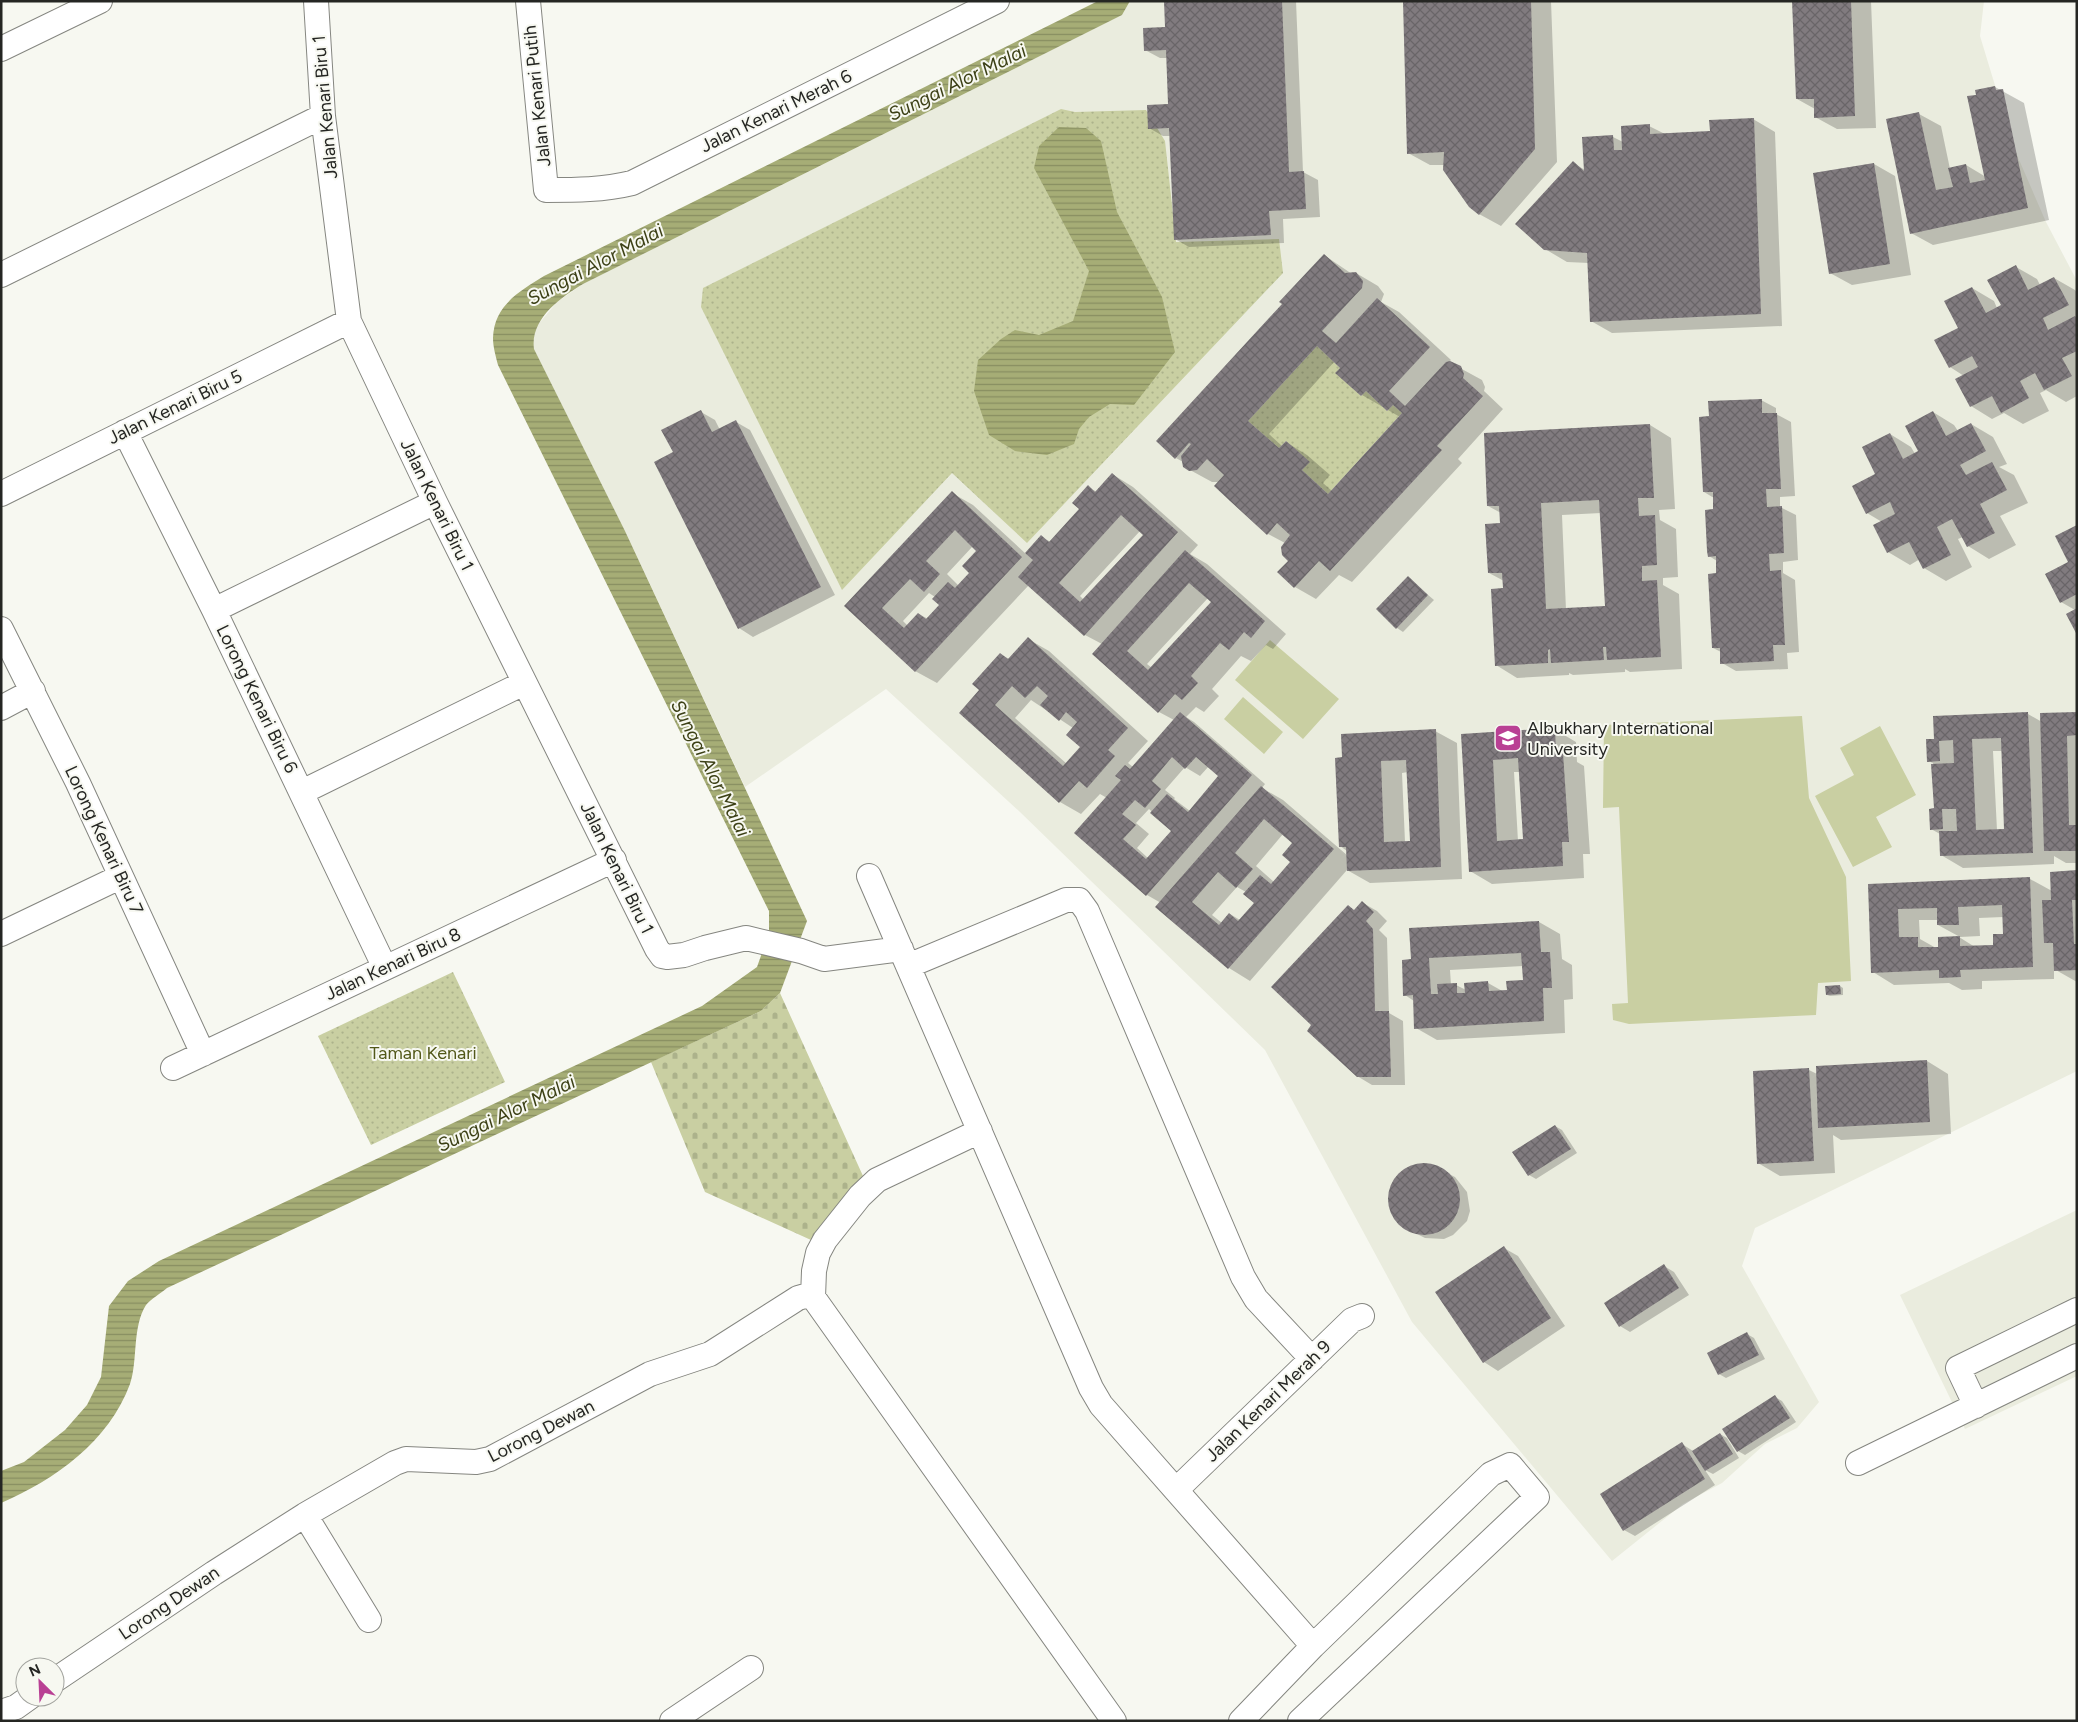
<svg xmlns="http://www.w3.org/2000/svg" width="2078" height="1722" viewBox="0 0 2078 1722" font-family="Figtree,sans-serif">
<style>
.built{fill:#eaecde}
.green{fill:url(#green-dots)}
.cemetery{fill:url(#cemetery-stones)}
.pitch{fill:#c9cfa2}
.water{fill:url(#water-rules)}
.shadow{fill:#0003;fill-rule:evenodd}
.building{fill:url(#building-cross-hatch);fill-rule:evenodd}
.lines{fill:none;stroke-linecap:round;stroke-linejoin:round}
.street-casing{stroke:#858680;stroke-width:26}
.street{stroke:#fff;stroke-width:24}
.labels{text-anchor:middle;stroke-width:4;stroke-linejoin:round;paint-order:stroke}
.street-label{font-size:18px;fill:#252623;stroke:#f7f8f1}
.poi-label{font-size:18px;fill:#252623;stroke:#f7f8f1;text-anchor:start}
.park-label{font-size:18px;fill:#525819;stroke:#f7f8f1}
.water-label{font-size:19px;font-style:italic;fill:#3c4016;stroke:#f7f8f1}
</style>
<defs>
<pattern id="green-dots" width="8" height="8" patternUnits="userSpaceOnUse" patternTransform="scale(1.25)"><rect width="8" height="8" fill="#c9cfa2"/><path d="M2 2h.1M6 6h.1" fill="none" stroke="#acb28b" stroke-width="1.8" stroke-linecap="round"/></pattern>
<pattern id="cemetery-stones" width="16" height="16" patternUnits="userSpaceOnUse" patternTransform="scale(1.25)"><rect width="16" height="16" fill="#c9cfa2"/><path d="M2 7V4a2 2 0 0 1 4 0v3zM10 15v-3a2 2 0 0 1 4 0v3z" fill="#acb28b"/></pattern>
<pattern id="water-rules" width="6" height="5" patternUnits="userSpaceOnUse" patternTransform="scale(1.25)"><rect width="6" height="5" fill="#a6ad76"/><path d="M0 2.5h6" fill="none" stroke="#878d60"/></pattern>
<pattern id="building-cross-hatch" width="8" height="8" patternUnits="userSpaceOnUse" patternTransform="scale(1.25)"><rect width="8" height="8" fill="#817b7f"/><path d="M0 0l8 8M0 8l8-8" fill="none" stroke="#696568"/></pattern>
</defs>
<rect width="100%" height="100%" fill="#f7f8f1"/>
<path class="built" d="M1130,1H1984L1980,36L2014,148L2046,222L2077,281V1071L1755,1228L1742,1266L1819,1402L1797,1428L1765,1444L1722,1483L1683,1504L1612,1561L1412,1322L1265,1050L1020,812L886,689L745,787L625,531L534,349L533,339L536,327L557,302L583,284L1122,15Z
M2077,1210V1376L1965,1429L1900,1295Z"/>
<path class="green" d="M1061,109L1075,112L1146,110L1165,141L1176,242L1279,239L1283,273L1027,543L952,473L842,590L701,307L703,288Z
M1317,346L1340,368L1336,373L1361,396L1366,391L1387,411L1393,405L1402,413L1328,494L1302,470L1309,462L1286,441L1279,448L1248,421Z
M453,972L505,1082L371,1145L318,1036Z"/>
<path class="cemetery" d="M780,993L863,1176L811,1240L705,1192L651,1062L761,1011Z"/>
<path class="pitch" d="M1270,640L1339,699L1303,739L1235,680Z
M1243,697L1283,732L1264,754L1224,719Z
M1802,716L1809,798L1846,877L1851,981L1818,983L1816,1015L1629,1024L1613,1020L1612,1004L1628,1003L1619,807L1603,808L1604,725Z
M1880,726L1916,795L1876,817L1892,847L1853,867L1815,796L1854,775L1840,748Z"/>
<path class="water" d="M1098,1H1130L1122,15L583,284C560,298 530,319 534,349L625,531L807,921L780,993L761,1011L167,1288C161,1293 151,1299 146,1305C132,1327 138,1361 130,1384C109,1441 55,1480 1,1503V1471L24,1462L65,1430L87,1405L101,1377L109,1306L128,1281L159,1261L702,1006L757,967L769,933V911L498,365C496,357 493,347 493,338C494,305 520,291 544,276Z
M1059,127L1086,128L1101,141L1117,212L1162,297L1175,352L1134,405L1110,404L1089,417L1079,429L1074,444L1047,455L1015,451L989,435L974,391L978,360L1001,339L1015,330L1039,335L1073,321L1089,271L1034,168L1039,146Z"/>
<path class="shadow" d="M1165,1H1296L1303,172L1318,180L1320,217L1283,219L1284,243L1189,247L1175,239L1171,136H1163L1149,128L1170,105L1168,58H1160L1145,50L1166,28Z
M1404,1H1551L1557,162L1501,226L1479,214L1445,165H1430L1408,153Z
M1794,1H1871L1876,128L1837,129L1815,117V109L1797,99Z
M1995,87L2024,103L2049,220L1933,245L1911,233L1919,114L1941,126L1950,169L1966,165L1986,177L1977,96Z
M1753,119L1775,132L1782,326L1612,333L1591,321L1589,263L1567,262L1545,249L1573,163L1585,170L1613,137L1623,142L1649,126L1665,134L1711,132Z
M1874,164L1895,176L1911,275L1852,285L1830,273Z
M1324,255L1352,274L1356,273L1378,286L1384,294L1381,302L1399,312L1451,360L1449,362L1482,380L1485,387L1484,391L1503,409L1458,459L1462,463L1352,582L1339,575L1316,599L1295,587L1285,543L1268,534L1219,482H1212L1190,470L1183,462L1176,458L1284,304ZM1335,361L1342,368L1337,373L1362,395L1400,417L1332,491L1323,483L1330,475L1307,455L1286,442L1282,446L1269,434Z
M2016,267L2037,279L2040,285L2054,278L2075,290L2077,293V396L2066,402L2046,390L2040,393L2049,411L2023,424L2004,413L1992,419L1971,406L1964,376L1950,367L1972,288L1994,301L1997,308L2002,305Z
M1761,400L1776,408V414L1791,422L1795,496L1780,497V507L1796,515L1798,560L1783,562V573L1795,580L1799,652L1787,653L1788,669L1736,671L1722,663L1721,652L1713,648L1717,561L1709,556L1715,510L1714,498L1704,492L1710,418Z
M701,412L715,420L720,430L736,422L750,430L835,595L753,637L739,628L655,463L675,453Z
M1933,412L1954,425L1958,431L1971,424L1993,437L2007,464L1999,467L2014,475L2028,503L2000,516L2016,545L1989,559L1968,546L1963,537L1958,539L1972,567L1946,581L1924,568L1920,559L1910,565L1888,552L1882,522L1867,513L1853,486L1877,474L1890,434L1911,447L1915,454L1920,451Z
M1650,425L1671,438L1675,509L1659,510L1660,520L1676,529L1678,577L1663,578V585L1679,594L1682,669L1630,672L1625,669V672L1573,675L1569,673V675L1517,678L1496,665L1504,581L1489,573L1501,524V513L1488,506ZM1601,513L1606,608L1566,610L1562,515Z
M1112,474L1133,487L1198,545L1190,554L1207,564L1286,634L1273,649L1266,645L1251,661L1241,656L1212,689L1219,696L1204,712L1196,707L1186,717L1194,722L1265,784L1262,788L1283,800L1348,856L1347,851L1340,846L1337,759L1435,731L1457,743L1462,879L1370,883L1347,870L1250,981L1229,968L1157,907L1161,903L1147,895L1076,833L1107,798L1100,794L1081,814L1060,802L961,713L981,690L1000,654L1009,659L1028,639L1049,651L1148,741L1128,763L1133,767L1174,720L1159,712L1102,644L1085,635L1029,585L937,683L915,671L846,606L952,493L973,505L1026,554L1041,537L1051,542L1081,509L1088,487L1097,492ZM1140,531L1144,535L1084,600L1080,596ZM973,546L978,551L971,573L959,586L947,574ZM929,593L935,597L940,605L928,619L919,614L908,626L903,621ZM1208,598L1212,602L1152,668L1147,664ZM1031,700L1073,728L1082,747L1067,764L1015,718ZM1209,766L1220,776L1190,811L1174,799L1175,798L1165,790L1185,767L1200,776ZM1408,772L1411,842H1405L1402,773ZM1149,809L1173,831L1148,858L1137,848L1149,834L1136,823ZM1283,834L1294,843L1292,862L1274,882L1256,866ZM1237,887L1246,892L1256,903L1240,920L1230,914L1222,923L1212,915Z
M2077,526V632L2075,610L2061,602Z
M1408,578L1434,600L1403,632L1397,628Z
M2077,713V863H2066L2054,856V864L1963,868L1941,855L1940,834L1931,829L1935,810L1933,763L1928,761L1935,740L2028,714L2042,722ZM1993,751H2003L2005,830H1997Z
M1554,729L1576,742L1577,762L1584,766L1590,854H1583L1584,878L1492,884L1470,871L1462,735ZM1514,772H1520L1524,840L1518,841Z
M2077,871V982L2054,969V979L1982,981V989L1962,990L1949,983L1894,985L1873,972L1870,885L2030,879L2052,891ZM2003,917L2004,935L1994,946L1975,947L1959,937L1936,948L1920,939L1919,920H1938V925L1960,937L1980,936L1979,918Z
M1363,903L1377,911L1387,921L1379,930L1387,938L1389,1013L1403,1021L1405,1085H1372L1357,1076L1313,1025L1348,907L1355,911Z
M1539,922L1560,934L1562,959L1572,965L1573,999L1564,1000L1565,1033L1437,1040L1416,1028L1414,1001L1405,995L1412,960ZM1523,966L1524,981L1509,991L1504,992L1488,983L1466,990L1456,985H1451L1450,970Z
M1840,986L1843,988V995L1830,996L1827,995Z
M1927,1061L1948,1074L1951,1134L1841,1140L1833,1135L1835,1173L1780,1176L1758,1163L1754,1072L1809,1070L1817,1074Z
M1555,1126L1562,1130L1577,1153L1536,1179L1529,1175Z
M1425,1165L1443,1171L1455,1177L1467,1192L1470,1211L1467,1221L1453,1235L1444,1239L1425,1238L1405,1228L1392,1213L1389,1204L1390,1194L1398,1176L1406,1170Z
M1504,1248L1518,1256L1565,1326L1498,1371L1484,1362L1437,1292Z
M1664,1266L1674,1272L1689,1295L1630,1332L1620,1326Z
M1747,1334L1754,1338L1765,1359L1726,1378L1719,1374L1708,1353Z
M1775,1397L1782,1401L1796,1422L1745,1455L1738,1451Z
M1720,1434L1727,1438L1739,1458L1713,1474L1705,1470L1715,1485L1635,1536L1624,1530L1682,1444L1693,1451Z"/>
<path class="building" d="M1164,1H1282L1289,172L1304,171L1306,209L1269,211L1271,235L1174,240L1169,128L1148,129L1147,105L1168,104L1166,50L1144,51L1143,28L1165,27Z
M1403,1H1531L1535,149L1479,215L1469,207L1443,170L1444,152L1407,154Z
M1792,1H1851L1855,116L1814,118V99H1796Z
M1995,86L1996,90L2003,89L2028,208L1910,234L1886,119L1919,112L1936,190L1953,187L1948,168L1966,164L1970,183L1985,180L1967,96L1976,95L1975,90Z
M1754,118L1761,314L1590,322L1587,253L1544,250L1515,224L1573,161L1584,171L1582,137L1613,135L1614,150H1622L1621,126L1650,124V134L1710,131L1709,120Z
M1874,163L1890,264L1829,274L1813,173Z
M1324,254L1345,273L1356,272L1363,281L1362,288L1322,331L1336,343L1377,298L1430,347L1389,391L1405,406L1446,362L1450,361L1461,366L1464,374L1463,378L1483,396L1437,446L1442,450L1330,571L1319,561L1294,588L1277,572L1288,561L1282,555L1281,547L1290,535L1277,523L1267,535L1230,501L1214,486L1224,475L1207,459L1197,470L1189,471L1183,467L1181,456L1191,444L1189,443L1175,459L1156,441L1282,304L1279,302ZM1317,346L1340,368L1335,373L1361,396L1366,391L1387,411L1393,405L1402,413L1328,494L1302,470L1310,462L1292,446L1286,441L1279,448L1248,421Z
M2016,265L2028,290L2054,277L2069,305L2043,318L2048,330L2075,316L2077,319V351L2062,358L2072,376L2044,390L2035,373L2020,381L2029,398L2001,413L1992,396L1970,407L1955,379L1978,367L1972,356L1949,368L1934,340L1958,328L1944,301L1972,287L1986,313L2001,305L1987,280Z
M1762,399V413H1777L1781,489H1766L1767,507L1782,506L1784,553L1769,554L1770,571L1781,570L1785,645H1773L1774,661L1720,664V648H1712L1708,574L1716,573V556L1708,557L1707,551L1705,510L1713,509V492H1703L1699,417L1709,416L1708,401Z
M701,410L712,432L736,420L821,587L738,629L654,462L673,452L661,430Z
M1933,411L1946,436L1971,423L1986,451L1960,465L1966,475L1992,462L2007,490L1980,504L1995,533L1967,547L1952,519L1937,527L1951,555L1923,569L1909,542L1887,553L1873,525L1895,514L1890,502L1866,514L1852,486L1875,474L1862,447L1890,433L1903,459L1918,451L1905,426Z
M1650,424L1654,498H1638L1639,516L1655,515L1657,565L1642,566V581L1657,580L1661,657L1607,660L1606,647H1603L1604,660L1551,663L1550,649L1548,650V663L1495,666L1491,589L1503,588L1502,573H1488L1485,524L1500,523L1499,506H1487L1484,433ZM1599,500L1605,606L1546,609L1541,503Z
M1112,473L1178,532L1084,636L1018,577L1033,560L1025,553L1041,535L1049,542L1079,509L1072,503L1088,485L1095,492ZM1121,515L1143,535L1080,602L1059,583Z
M952,491L1022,557L915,672L844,606ZM955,530L976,551L962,566L969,573L955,588L948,582L932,599L939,605L926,619L918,613L904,628L882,608L910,579L924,592L940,574L926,561Z
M2077,525V594L2060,603L2045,574L2068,562L2055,536Z
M1185,550L1265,621L1251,638L1244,632L1229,650L1220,643L1191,676L1198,683L1182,700L1175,694L1158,713L1092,654ZM1189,583L1211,602L1148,670L1127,651Z
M1408,576L1428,595L1396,629L1376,609Z
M2077,608V635L2066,614Z
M1028,637L1128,728L1108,750L1115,756L1087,788L1079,781L1059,803L959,713L979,690L972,684L1000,653L1008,659ZM1012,686L1025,698L1037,686L1048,696L1040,705L1059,721L1066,712L1077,722L1066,735L1080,747L1063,766L995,705Z
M1180,712L1252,775L1146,896L1074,833L1121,780L1115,776L1125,765L1130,769ZM1172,757L1185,769L1196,757L1218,776L1188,812L1167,794L1150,813L1171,831L1146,859L1123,839L1136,825L1122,814L1135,800L1145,808L1161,789L1152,781Z
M2028,712L2033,853L1940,856L1939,831H1957L1956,809H1942L1943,829L1930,830L1929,809L1934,808L1931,764L1954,763L1953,740L1939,741L1940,761L1927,762L1926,739H1934L1933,716ZM2001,738L2004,829L1976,830L1972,739Z
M2077,712V735L2067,736L2069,825H2077V851H2044L2040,713Z
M1555,728L1556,753H1563L1569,842H1562L1563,866L1469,872L1461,734ZM1518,758L1523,839L1497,841L1493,760Z
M1436,729L1441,867L1347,871L1346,847H1339L1335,758L1342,757L1341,734ZM1406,760L1410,841L1384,842L1381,761Z
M1261,786L1334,849L1228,969L1155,907ZM1264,819L1292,843L1282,855L1290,862L1271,884L1260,875L1243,894L1254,903L1238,921L1229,913L1219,925L1192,902L1218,872L1236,888L1253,869L1235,853Z
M2077,870V900H2072L2074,944H2077V970L2054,971L2053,943H2044L2042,900H2051L2050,872Z
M2030,877L2033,967L1960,970L1961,977L1939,978V970L1871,973L1868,884ZM2002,905L2003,934H1993V945L1960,946V936L1938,937V947H1918V937H1899L1898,909L1937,908V925H1959L1958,907Z
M1362,901L1374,912L1366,921L1373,929L1375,1011H1389L1391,1077H1357L1307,1031L1311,1025L1271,987L1348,905L1354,910Z
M1539,921L1541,952H1550L1552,988H1543L1544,1021L1414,1029L1413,995L1403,996L1402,960L1411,959L1409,928ZM1521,953L1523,980L1506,981L1507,990L1489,991L1488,981L1464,983L1465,993H1457V983L1437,984L1438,994H1431L1429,958Z
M1840,985L1841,994L1826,995L1825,986Z
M1927,1060L1930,1122L1818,1128L1816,1066Z
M1809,1068L1814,1161L1757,1164L1753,1071Z
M1555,1125L1571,1149L1528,1176L1512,1152Z
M1388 1199a36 36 0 1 1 72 0a36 36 0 1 1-72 0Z
M1504,1246L1551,1318L1483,1363L1435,1292Z
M1664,1264L1679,1288L1619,1327L1604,1303Z
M1747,1332L1759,1355L1718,1375L1707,1353Z
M1775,1395L1790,1418L1737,1452L1722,1429Z
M1720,1433L1733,1454L1705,1471L1692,1451Z
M1682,1442L1705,1479L1623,1531L1600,1494Z"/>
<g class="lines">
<g class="street-casing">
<path id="street" d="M316,1L323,116L349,321L435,502L657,949L662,956L667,957L684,955L705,948L746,938L801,951L824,959L901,949
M528,1L546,190C576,190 603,190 632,183L997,1
M1,49L100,1
M1,275L323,116
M125,432L214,610L385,968
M1,494L349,321
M214,610L435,502
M1,629L78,783L203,1054
M1,708L33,691
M302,792L524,683
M869,876L1091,1388L1101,1405L1313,1646
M1,934L120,877
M908,966L1066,900H1079L1087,911L1243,1277L1256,1299L1312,1359
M173,1068L614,860
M813,1297L1114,1721
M1976,1406L1958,1368L2077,1310
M1858,1463L2077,1356
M1176,1490L1352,1320L1362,1316
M305,1515L369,1620
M55,1680L214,1573L305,1515L395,1463L406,1459L476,1462L490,1459L650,1374L710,1354L798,1298L805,1296L813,1297L814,1271L818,1253L825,1240L860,1196L877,1180L980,1131
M1,1712L16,1707L30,1697
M672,1721L751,1668
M1241,1721L1313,1646L1491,1474L1510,1465L1537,1497L1300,1721"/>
</g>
<use href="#street" class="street"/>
</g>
<defs>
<g id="university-square" transform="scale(1.4375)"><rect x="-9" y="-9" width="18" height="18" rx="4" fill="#b94094" stroke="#f7f8f1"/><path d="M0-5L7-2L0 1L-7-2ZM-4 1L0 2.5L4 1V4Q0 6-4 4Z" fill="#fff"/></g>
</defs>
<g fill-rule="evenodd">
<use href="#university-square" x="1508" y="738"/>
</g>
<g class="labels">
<g class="street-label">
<text transform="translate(537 96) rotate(-96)" y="6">Jalan Kenari Putih</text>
<text transform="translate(325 107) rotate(-95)" y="6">Jalan Kenari Biru 1</text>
<text transform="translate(776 111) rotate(-26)" y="6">Jalan Kenari Merah 6</text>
<text transform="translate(175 407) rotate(-26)" y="6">Jalan Kenari Biru 5</text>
<text transform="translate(437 505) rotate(64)" y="6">Jalan Kenari Biru 1</text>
<text transform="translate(257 699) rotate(64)" y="6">Lorong Kenari Biru 6</text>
<text transform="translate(104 840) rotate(65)" y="6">Lorong Kenari Biru 7</text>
<text transform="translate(617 868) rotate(64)" y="6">Jalan Kenari Biru 1</text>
<text transform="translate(393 964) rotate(-25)" y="6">Jalan Kenari Biru 8</text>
<text transform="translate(1268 1401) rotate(-44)" y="6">Jalan Kenari Merah 9</text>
<text transform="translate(541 1431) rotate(-27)" y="6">Lorong Dewan</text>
<text transform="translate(169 1603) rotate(-34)" y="6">Lorong Dewan</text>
</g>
<g class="poi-label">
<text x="1527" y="734">Albukhary International<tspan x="1527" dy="21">University</tspan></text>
</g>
<g class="park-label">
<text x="423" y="1059">Taman Kenari</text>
</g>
<g class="water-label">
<text transform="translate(957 82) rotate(-26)" y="7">Sungai Alor Malai</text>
<text transform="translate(595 264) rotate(-28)" y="7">Sungai Alor Malai</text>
<text transform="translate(711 768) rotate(63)" y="7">Sungai Alor Malai</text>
<text transform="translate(506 1113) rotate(-26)" y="7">Sungai Alor Malai</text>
</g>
</g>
<rect width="2078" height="1722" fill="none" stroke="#252623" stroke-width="5"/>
<g transform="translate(40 1682) rotate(336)"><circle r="24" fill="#f7f8f1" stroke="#a3a49f"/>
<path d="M0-4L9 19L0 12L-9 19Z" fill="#b94094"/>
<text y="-8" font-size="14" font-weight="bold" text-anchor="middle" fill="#252623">N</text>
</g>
</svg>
